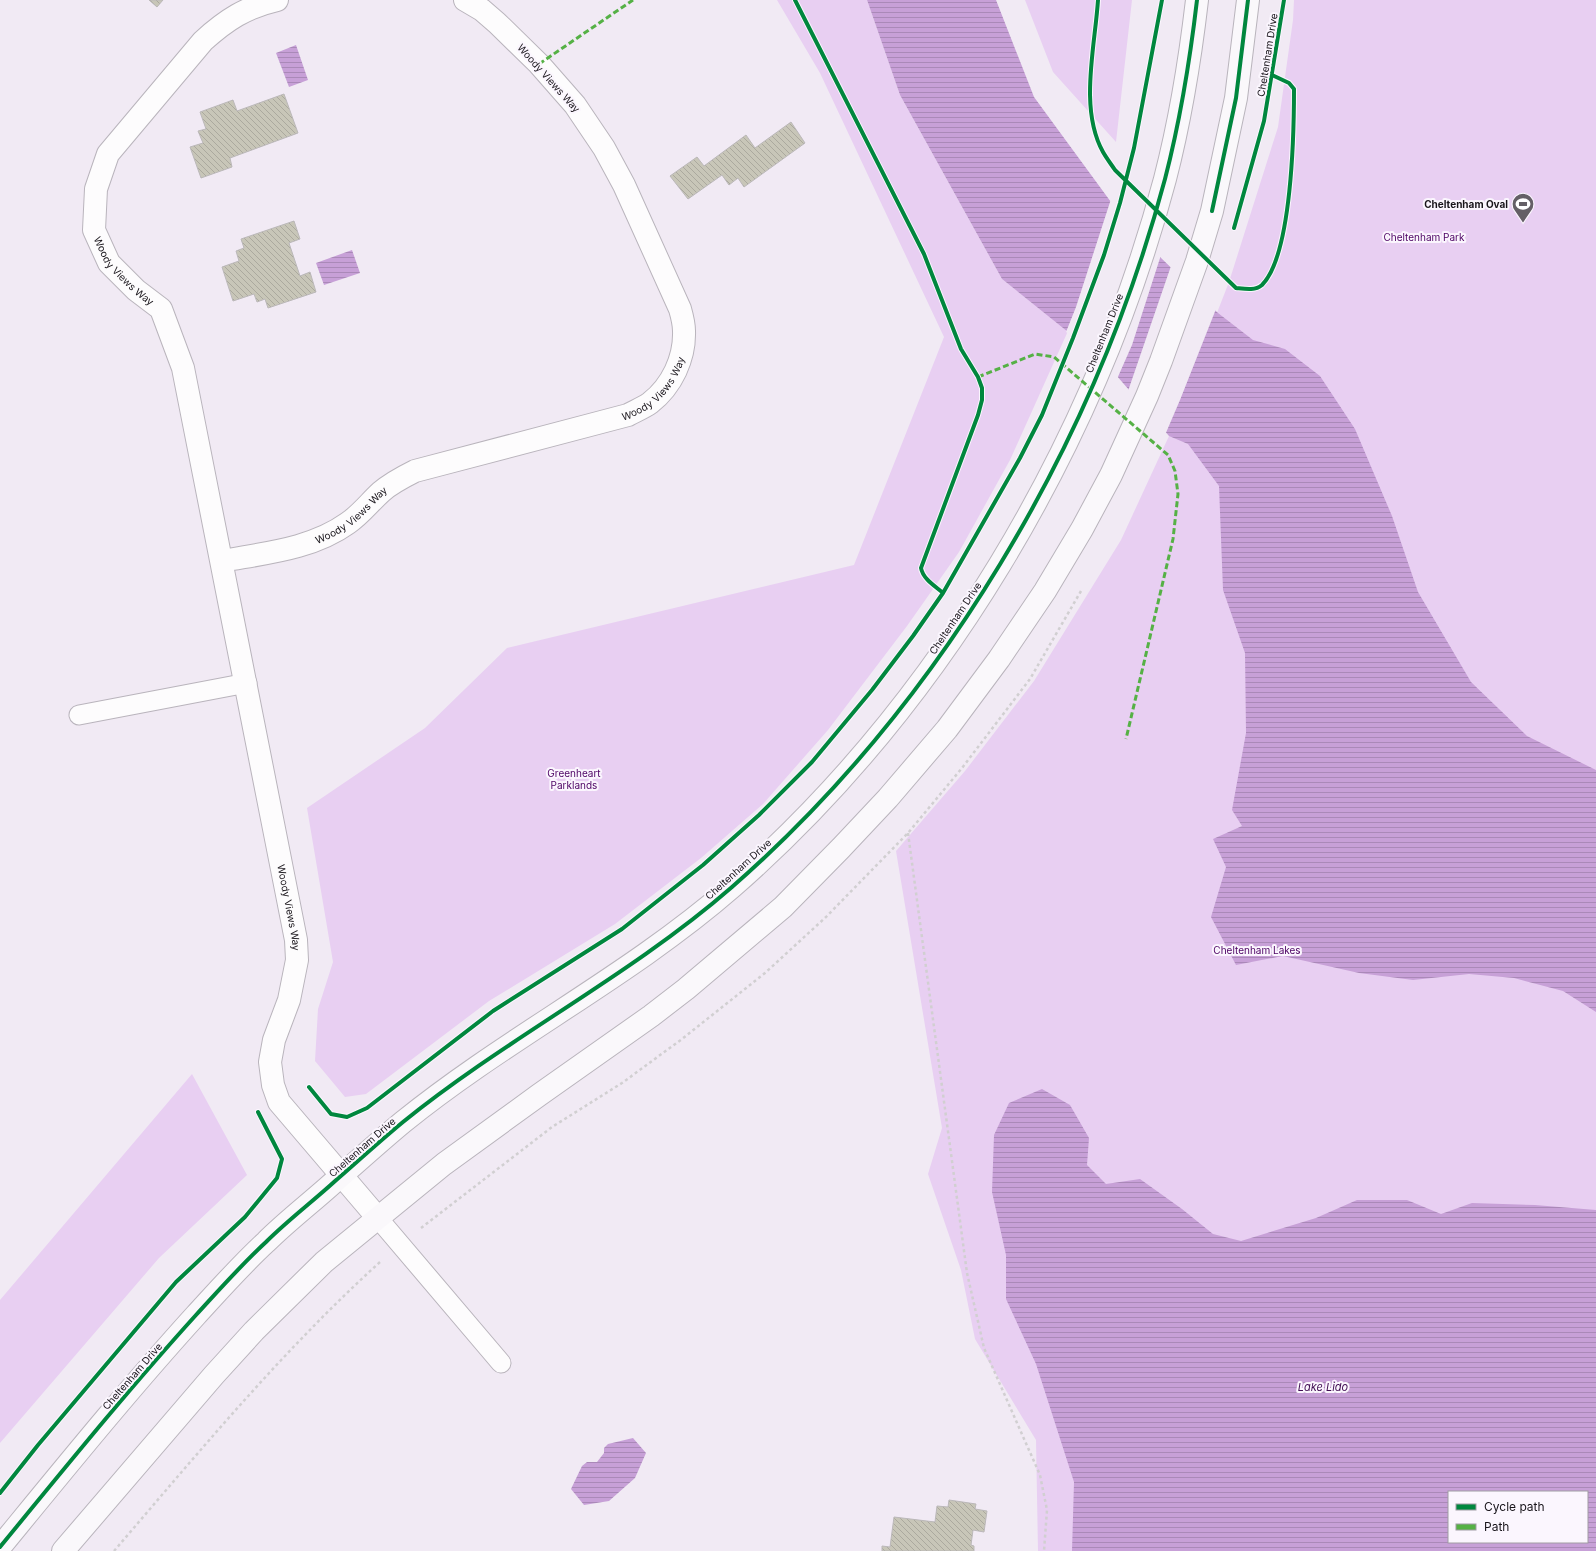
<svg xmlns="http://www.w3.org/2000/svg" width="1596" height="1551" viewBox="0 0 1596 1551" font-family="Inter,sans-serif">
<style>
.park{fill:#e8cff2;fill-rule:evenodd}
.water{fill:url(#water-rules);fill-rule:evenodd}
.pier{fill:#f1eaf4}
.building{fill:url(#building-back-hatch);stroke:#bbb8b9}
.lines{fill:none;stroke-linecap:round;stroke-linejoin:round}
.lane-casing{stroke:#b9b4bc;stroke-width:21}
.street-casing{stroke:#b9b4bc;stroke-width:24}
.secondary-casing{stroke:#b9b4bc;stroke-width:24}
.path{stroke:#d1cfd1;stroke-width:2.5;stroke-dasharray:3 3;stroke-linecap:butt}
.lane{stroke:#fdfcfd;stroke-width:19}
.street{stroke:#fdfcfd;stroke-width:22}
.secondary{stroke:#faf8fb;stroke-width:22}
.quiet{stroke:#55b145;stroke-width:3;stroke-dasharray:6 3;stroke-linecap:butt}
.cycleway-casing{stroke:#fbf6fe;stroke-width:6}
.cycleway{stroke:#00873e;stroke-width:4}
.labels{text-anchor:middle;stroke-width:4;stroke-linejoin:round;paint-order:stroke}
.street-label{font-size:10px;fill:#18141a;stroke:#fbf6fe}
.poi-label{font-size:10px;font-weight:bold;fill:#18141a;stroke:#fbf6fe;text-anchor:end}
.park-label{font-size:10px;fill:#4c0263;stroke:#fbf6fe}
.water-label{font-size:11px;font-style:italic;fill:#400d52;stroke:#fbf6fe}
</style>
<defs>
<pattern id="water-rules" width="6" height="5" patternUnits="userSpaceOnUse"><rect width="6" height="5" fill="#c7a0d7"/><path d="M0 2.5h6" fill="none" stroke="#aa89b8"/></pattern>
<pattern id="building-back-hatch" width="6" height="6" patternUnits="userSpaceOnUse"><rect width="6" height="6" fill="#c8c6b8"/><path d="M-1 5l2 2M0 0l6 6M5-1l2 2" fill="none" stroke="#aba99e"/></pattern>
</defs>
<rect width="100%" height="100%" fill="#f1eaf4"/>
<path class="park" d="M777,0H867L900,95L1002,279L1068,331L1010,460L959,552L907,626L828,730L763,804L701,858L615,924L489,1001L366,1094L345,1097L315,1061L318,1009L333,962L307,808L425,728L507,648L854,565L944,337L820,73Z
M1025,0H1132L1116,142L1053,72Z
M1294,0H1596V1551H1038L1036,1440L975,1339L961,1270L928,1174L942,1128L896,851L965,771L1034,681L1121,540L1169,436L1229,282L1278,127L1293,20ZM1449,1492H1587V1542H1449Z
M192,1074L247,1175L159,1258L0,1443V1300Z"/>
<path class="water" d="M867,0H996L1034,97L1130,228L1218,313L1253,340L1285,349L1320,376L1355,429L1392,516L1418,592L1471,682L1527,736L1596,770V1012L1563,991L1514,978L1469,974L1413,980L1359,973L1283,956L1236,965L1211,917L1226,867L1213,839L1242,826L1232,810L1246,733L1245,653L1223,590L1219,486L1188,444L1169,436L1103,360L1002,279L900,95Z
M296,45L308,80L289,87L276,53Z
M352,250L360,273L324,285L316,263Z
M1042,1089L1070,1105L1089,1138L1087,1165L1106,1184L1140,1179L1182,1209L1213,1234L1241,1241L1316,1218L1357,1200H1407L1441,1214L1472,1203L1535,1205L1596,1210V1551H1072L1074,1482L1036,1364L1006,1299V1255L992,1192L994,1135L1009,1103ZM1449,1492H1587V1542H1449Z
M633,1438L646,1453L635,1478L609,1501L584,1505L571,1489L582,1466L587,1462H597L604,1453V1448L608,1444Z"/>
<path class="pier" d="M1111,199L1132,227L1161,255L1132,345L1117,379L1102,361L1066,332L1076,307Z
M1171,266L1216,309L1180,400L1165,435L1128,391Z"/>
<path class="building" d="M149,0H163L157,7Z
M284,94L298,133L230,158L232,167L201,178L190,147L203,143L198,131L206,129L200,112L233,100L237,111Z
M791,122L805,143L744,187L738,178L729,185L722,175L688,199L670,176L697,157L704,166L746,135L755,148Z
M294,221L300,239L289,243L300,276L310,272L316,292L268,308L265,299L257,302L254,294L233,301L222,267L239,261L236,251L244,248L241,239Z
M949,1500L976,1504L975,1509L987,1511L984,1532L973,1530L971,1545L974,1546V1551H882V1546L890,1547L894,1517L935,1522L937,1506L948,1507Z"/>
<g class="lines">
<g class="lane-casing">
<path id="lane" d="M79,715L247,683
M377,1217L501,1363"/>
</g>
<g class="street-casing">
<g id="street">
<path id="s1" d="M277,0C246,7 226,20 203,41L108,154L96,189L94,230L109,263L136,290L161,309L183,368L296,940L297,960L289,1000L274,1040L270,1062L273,1085L279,1102L377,1217"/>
<path id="s2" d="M222,561C265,553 312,549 348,523C360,515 370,502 381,492C391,483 403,477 415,471L628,415C635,411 643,408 650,403C672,386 685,358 684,331C684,324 682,316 680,309L624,185L604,148L575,105L539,64L497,23L482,10L465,0"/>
</g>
</g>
<g class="secondary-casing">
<path id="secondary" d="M0,1547C64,1469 128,1390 196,1315C219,1290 241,1265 266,1242C287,1221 312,1202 334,1182C357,1162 380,1141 403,1122C508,1037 630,976 732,887C940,705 1094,445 1165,179C1180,121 1190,60 1197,0
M63,1551L214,1375L254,1331L324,1262L444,1164L539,1095L651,1016L686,989L783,907L841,848L888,798L947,729L999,659L1045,591L1082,529L1111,475L1147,396L1161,361L1197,261L1212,211L1236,98L1248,0"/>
</g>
<path class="path" d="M908,833L967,1273L984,1348L1040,1475L1047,1510L1044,1551
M421,1228L552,1127L622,1083L682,1039L765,973L826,917L908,833L962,768L1030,679L1081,591
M114,1551C199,1452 283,1350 380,1262"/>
<use href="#lane" class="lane"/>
<use href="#street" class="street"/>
<use href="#secondary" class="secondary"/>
<path class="quiet" d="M539,64L633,0
M978,377L1035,354L1054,357L1168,455L1175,471L1178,494L1173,539L1126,739"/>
<g class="cycleway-casing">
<path id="cycleway" d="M795,0L924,254L961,349L978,377L982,388V400L978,415L921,568C923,579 935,586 943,593
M1098,0C1095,47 1079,109 1103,152C1107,159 1111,164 1115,170L1236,288C1245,289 1255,291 1262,285C1292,255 1294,132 1294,89L1289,83L1272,75
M1212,211L1236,98L1248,0
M1234,228L1264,121L1284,0
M309,1087L331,1114L347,1117L367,1108L493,1011L622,929L703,865L759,815L812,762L872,690L913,636L943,593L1020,458L1042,415L1073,338L1104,255L1120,203L1134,148L1162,0
M0,1493L38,1445L176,1282L245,1217L277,1178L282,1159L258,1112
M0,1547C64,1469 128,1390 196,1315C219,1290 241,1265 266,1242C287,1221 312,1202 334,1182C357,1162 380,1141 403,1122C508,1037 630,976 732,887C940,705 1094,445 1165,179C1180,121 1190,60 1197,0"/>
</g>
<use href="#cycleway" class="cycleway"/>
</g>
<defs>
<g id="stadium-pin" transform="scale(1.15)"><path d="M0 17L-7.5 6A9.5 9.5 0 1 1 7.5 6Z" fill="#645f66" stroke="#fbf6fe"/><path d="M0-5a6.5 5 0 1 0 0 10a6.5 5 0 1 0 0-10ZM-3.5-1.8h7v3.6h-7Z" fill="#fff"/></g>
</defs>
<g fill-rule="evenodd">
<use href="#stadium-pin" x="1523" y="204"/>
</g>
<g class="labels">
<g class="street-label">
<text transform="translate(1267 55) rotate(-81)" y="4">Cheltenham Drive</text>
<text transform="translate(549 78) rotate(48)" y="4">Woody Views Way</text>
<text dy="4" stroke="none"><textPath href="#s1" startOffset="363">Woody Views Way</textPath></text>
<text transform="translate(1104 333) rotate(-68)" y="4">Cheltenham Drive</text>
<text dy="4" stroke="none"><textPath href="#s2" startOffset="476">Woody Views Way</textPath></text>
<text dy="4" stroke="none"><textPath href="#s2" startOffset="140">Woody Views Way</textPath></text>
<text transform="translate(955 618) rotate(-56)" y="4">Cheltenham Drive</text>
<text transform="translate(738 869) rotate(-42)" y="4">Cheltenham Drive</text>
<text dy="4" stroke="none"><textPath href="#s1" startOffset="1030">Woody Views Way</textPath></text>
<text transform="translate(362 1147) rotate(-41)" y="4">Cheltenham Drive</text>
<text transform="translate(132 1376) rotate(-49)" y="4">Cheltenham Drive</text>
</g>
<g class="poi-label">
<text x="1508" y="208">Cheltenham Oval</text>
</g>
<g class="park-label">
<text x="1424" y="241">Cheltenham Park</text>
<text x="574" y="777">Greenheart<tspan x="574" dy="12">Parklands</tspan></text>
<text x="1257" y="954">Cheltenham Lakes</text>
</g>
<g class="water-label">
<text x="1323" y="1391">Lake Lido</text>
</g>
</g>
<rect x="1448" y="1491" width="140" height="52" fill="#fbf6fe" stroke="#a09ca3"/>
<rect x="1456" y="1504" width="20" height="6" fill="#00873e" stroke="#a09ca3"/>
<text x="1484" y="1511" font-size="12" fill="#18141a">Cycle path</text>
<rect x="1456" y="1524" width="20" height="6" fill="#55b145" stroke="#a09ca3"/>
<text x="1484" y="1531" font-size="12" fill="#18141a">Path</text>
</svg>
